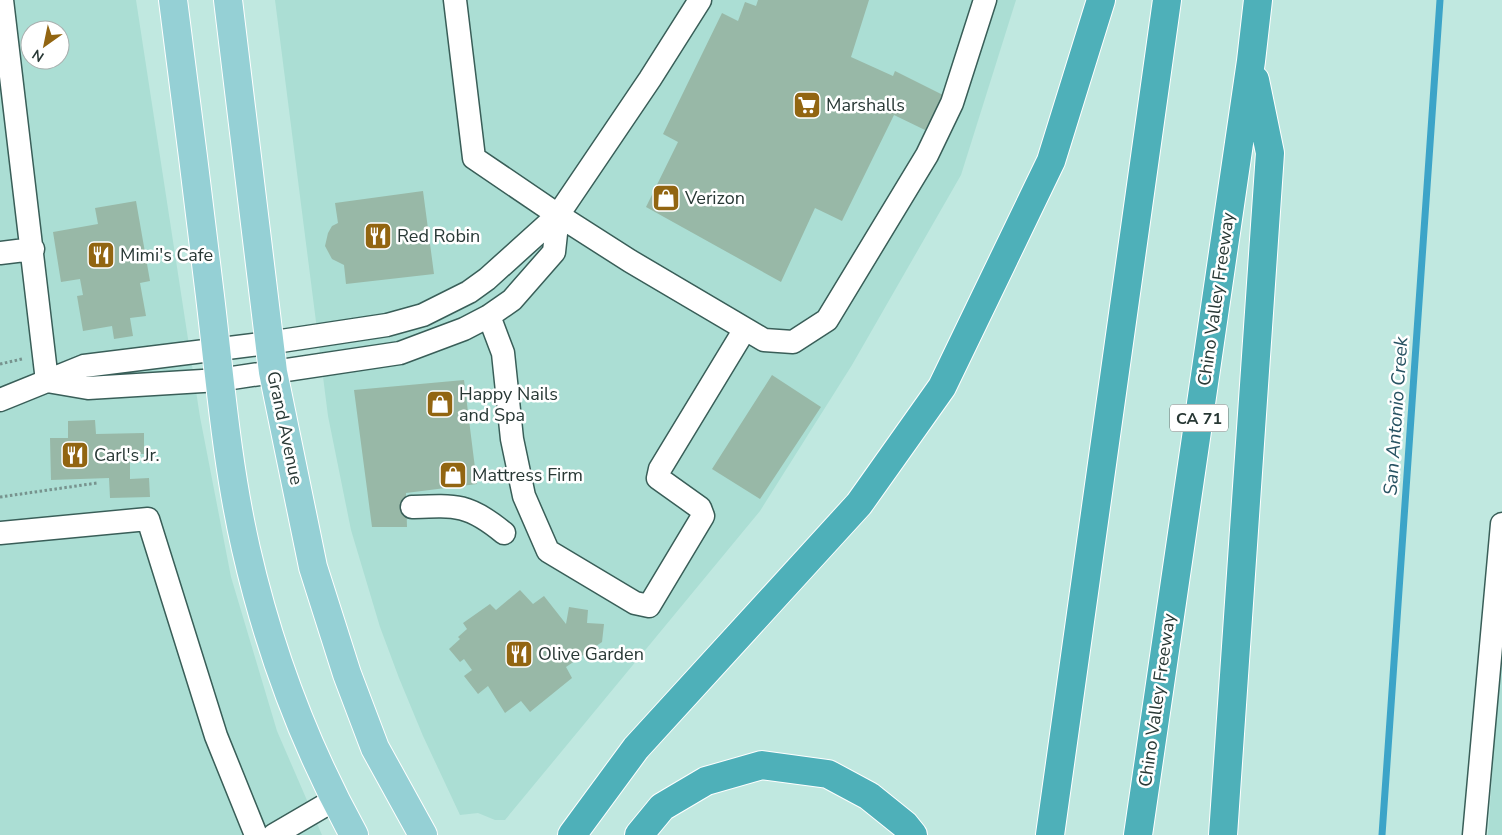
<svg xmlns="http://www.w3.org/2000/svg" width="1502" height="835" viewBox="0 0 1502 835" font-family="'Nunito Sans',sans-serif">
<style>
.built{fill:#abded4;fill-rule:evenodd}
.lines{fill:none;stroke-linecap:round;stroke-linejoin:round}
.stream{stroke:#3ca4c8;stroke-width:7}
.building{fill:#98b8a7}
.minor-casing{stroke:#395e58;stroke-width:25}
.major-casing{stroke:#fff;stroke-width:30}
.highway-casing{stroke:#fff;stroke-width:30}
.path{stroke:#77938e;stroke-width:3;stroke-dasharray:2.5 2.5;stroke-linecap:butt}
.minor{stroke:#fff;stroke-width:22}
.major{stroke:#95d0d5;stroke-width:28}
.highway{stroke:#4eb0b9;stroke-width:28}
.labels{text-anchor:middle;stroke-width:5;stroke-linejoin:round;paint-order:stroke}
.shield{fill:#fff;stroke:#687472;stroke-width:1}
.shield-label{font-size:16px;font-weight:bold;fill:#283835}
.poi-label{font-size:18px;fill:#283835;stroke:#fff;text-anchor:start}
.street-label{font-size:18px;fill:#283835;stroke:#fff}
.water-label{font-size:19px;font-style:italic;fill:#275262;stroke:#fff}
</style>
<rect width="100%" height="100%" fill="#c0e8e0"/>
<path class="built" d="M0,0H136L200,417L231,577L277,731L322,835H0ZM30,30H60V60H30Z
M275,0H1016L961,175L852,365L760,511L505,820H495L478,813L460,815L423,736L399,678L380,627L351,530L328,416Z
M1502,625V835H1488Z"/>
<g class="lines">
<path class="stream" d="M1382,835L1440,0"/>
</g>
<path class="building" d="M758,0H869L851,57L893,76L895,71L943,95L925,130L894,115L842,221L815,208L781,282L646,207L678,142L663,134L722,13L738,21L745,2L756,6Z
M423,191L434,274L346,284L344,265L332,259L325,246L328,233L332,226L338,223L335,203Z
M136,201L150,281L140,283L146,316L130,318L133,336L114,339L112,326L83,331L77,296L83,295L80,279L61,282L53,232L98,224L95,208Z
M772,375L821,407L760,499L712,469Z
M464,380L477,484L406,493L407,527H372L354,390Z
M95,420L96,434L144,433V454H130V479L149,478L150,497L110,498L109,478L51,480L50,438H68V421Z
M520,590L533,604L544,596L566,624L569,607L588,610L587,623L604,624L602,642L566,667L572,678L530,712L521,701L505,713L488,686L478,694L464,676L472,670L464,659L460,662L449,649L460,639L458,637L467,629L463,623L490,604L496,610Z"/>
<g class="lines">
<g class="minor-casing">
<path id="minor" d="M2,0L47,381
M455,0L474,158L558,215L650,79L700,0
M558,215L630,261L764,340L793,342L827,320L927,155L952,103L985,0
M0,253L33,249
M489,316L503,353L512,439L524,496L548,551L635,603L649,606L703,516L700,508L658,478L660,469L745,329
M47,381L88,388L219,380L400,353L464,329L489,316L512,300L554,252L558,215
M0,400L84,366L268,343L387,325L423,315L469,292L487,279L558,215
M412,507C456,505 469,504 504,533
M0,533L148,519L216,736L256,835
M274,835L334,800
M1474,835L1502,524"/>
</g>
<g class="major-casing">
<path id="major" d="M173,0C186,99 198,197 210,296C220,380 227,466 246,549C269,650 304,744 354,835
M228,0L273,372L313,567L347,674L375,748L423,835"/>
</g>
<g class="highway-casing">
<path id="highway" d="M572,835L636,748L859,504L942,387L1051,161L1101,0
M639,835L662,807L706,781L762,765L828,774L869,796L905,825L913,835
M1050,835L1167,0
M1138,835L1251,61L1258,0
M1223,835L1270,153L1255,80"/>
</g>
<path class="path" d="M0,364L22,359
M0,497L97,483"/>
<use href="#minor" class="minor"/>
<use href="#major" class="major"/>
<use href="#highway" class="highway"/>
</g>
<defs>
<g id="supermarket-square" transform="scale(1.4375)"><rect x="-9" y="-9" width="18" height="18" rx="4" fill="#926511" stroke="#fff"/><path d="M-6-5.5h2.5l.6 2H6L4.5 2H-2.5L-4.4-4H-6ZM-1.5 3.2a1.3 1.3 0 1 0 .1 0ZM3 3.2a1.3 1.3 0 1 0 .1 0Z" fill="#fff"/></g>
<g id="shop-square" transform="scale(1.4375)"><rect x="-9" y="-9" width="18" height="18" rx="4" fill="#926511" stroke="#fff"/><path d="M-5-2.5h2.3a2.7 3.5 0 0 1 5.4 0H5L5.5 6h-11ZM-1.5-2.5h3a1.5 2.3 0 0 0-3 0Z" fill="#fff"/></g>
<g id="restaurant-square" transform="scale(1.4375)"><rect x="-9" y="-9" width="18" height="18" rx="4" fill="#926511" stroke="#fff"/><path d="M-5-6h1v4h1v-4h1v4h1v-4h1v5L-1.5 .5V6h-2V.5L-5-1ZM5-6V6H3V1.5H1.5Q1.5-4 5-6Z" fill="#fff"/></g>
</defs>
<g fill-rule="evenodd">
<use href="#supermarket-square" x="807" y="105"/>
<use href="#shop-square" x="666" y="198"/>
<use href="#restaurant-square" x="378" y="236"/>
<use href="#restaurant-square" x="101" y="255"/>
<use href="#shop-square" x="440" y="404"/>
<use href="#restaurant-square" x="75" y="455"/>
<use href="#shop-square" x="453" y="475"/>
<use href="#restaurant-square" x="519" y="654"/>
</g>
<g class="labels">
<rect class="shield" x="1170" y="404.5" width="58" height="27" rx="4"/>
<g class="shield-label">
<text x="1199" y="424">CA 71</text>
</g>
<g class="poi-label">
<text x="826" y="111">Marshalls</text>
<text x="685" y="204">Verizon</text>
<text x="397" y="242">Red Robin</text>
<text x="120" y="261">Mimi's Cafe</text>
<text x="459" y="400">Happy Nails<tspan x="459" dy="21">and Spa</tspan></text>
<text x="94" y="461">Carl's Jr.</text>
<text x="472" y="481">Mattress Firm</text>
<text x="538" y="660">Olive Garden</text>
</g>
<g class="street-label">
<text transform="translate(1216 299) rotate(-82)" y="6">Chino Valley Freeway</text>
<text transform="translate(285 428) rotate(78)" y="6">Grand Avenue</text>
<text transform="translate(1157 700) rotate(-82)" y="6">Chino Valley Freeway</text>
</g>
<g class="water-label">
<text transform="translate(1395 416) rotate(-86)" y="7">San Antonio Creek</text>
</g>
</g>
<g transform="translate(45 45) rotate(213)"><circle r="24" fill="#ffffff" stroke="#a9afae"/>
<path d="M0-4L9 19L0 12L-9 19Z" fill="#926511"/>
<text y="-8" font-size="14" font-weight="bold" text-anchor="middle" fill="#283835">N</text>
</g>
</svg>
